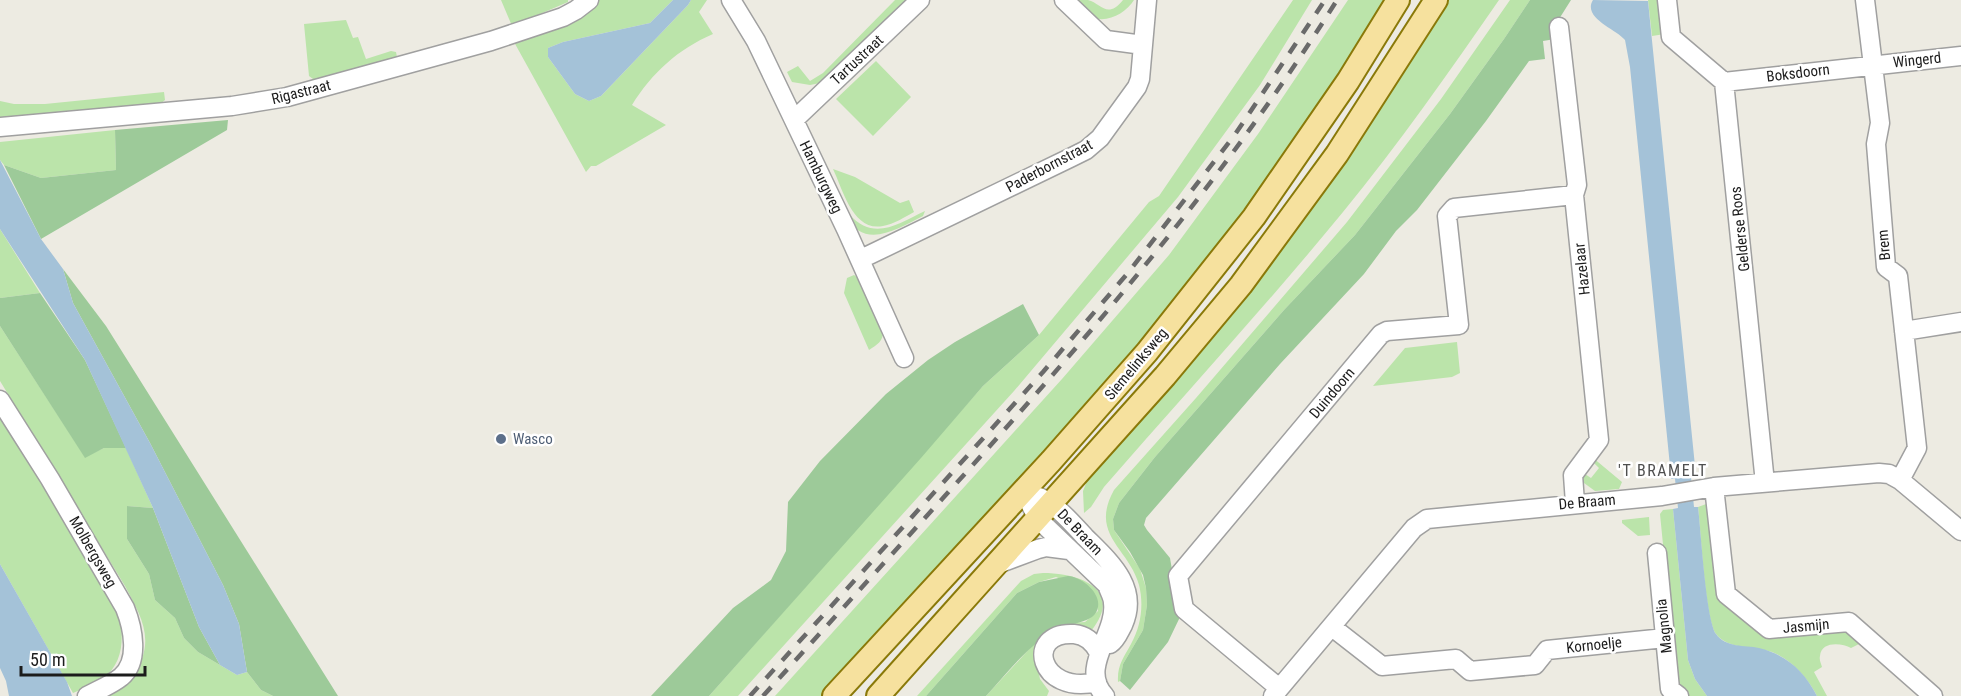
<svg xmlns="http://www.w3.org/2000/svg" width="1961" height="696" viewBox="0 0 1961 696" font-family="'Roboto Condensed',sans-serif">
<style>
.grass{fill:#bbe4aa}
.forest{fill:#9dca99}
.water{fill:#a4c2d8}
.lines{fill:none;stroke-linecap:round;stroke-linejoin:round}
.minor-casing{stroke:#a0a0a0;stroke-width:21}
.major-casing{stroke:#8a7909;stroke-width:26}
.minor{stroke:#fff;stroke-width:18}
.major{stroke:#f6e19e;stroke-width:22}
.rail{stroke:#6a6a6a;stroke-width:4.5;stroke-dasharray:12 12;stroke-linecap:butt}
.service-dot{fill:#5c6f8a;stroke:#fff;stroke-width:2}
.labels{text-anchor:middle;stroke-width:5;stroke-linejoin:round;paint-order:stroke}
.street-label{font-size:15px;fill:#1c1c1c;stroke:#fff}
.service-label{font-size:15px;fill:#4e5e75;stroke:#fff;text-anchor:start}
.neighbourhood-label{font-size:16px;letter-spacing:1.5px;fill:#4f4f4f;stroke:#fff}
</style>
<rect width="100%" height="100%" fill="#edebe2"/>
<path class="grass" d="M501,0H568V2L512,26Z
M599,0H673L650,23L563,42L548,48V57L575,94L589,101L601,96L688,5L691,0H707L699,12L713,34C678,49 652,73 632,105L666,125L596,166H591L586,172L514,42L586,11Z
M895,0H908L825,82L810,85L792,82L787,72L798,66L810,81L823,73Z
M1073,0C1078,0 1084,0 1088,0C1101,3 1107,20 1123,0H1134C1126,13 1107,24 1091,17C1085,14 1078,5 1073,0Z
M1293,0H1312L1260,85L1178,197L1014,391L738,696H709L983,386L1039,335L1149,202L1159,196Z
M1348,0H1389L1292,149L1203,266L1102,389L821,696H775L1062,379L1169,255L1258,134Z
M1446,0H1499C1449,72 1399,144 1343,212C1266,306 1184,395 1104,487L1091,507L1084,513L1083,491L1087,481L1237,305Z
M1510,0H1530L1504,39L1450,114L1355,235L1284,310L1155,457L1119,503L1113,519L1114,530L1140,569L1146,588L1147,605L1143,630L1123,664L1120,681L1118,682C1117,665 1124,657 1131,644C1141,626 1144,605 1139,585C1129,548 1089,535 1114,490L1196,398L1347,222L1441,99Z
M1648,0H1662L1665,34L1652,36Z
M346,20L353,38L358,37L366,59L391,51L396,52L397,57L396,60L318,80L313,79L309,76L304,24Z
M876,61L911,97L873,136L836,99Z
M164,92L165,100L160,104L0,119V101L14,104H45Z
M115,130L116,170L41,178L4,165L0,160V142Z
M833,169L855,177L900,203L909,200L914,212C905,217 894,224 883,226C853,232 843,190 833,169Z
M925,211L923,216C897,229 864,251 845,215L849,214C874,242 897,224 925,211Z
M0,229L40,293L0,298Z
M854,275L858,278L883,329C884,341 878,344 869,350L844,293L847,278Z
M0,326L85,457L104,448H126L153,508L127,506V539L149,574L155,600L175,618L184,638L198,652L237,675L247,672L261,690L273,696H105C112,691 122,687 129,681C134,677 137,672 139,666C154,635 139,613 125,586L0,381Z
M1457,342L1460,373L1452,377L1373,386L1405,348Z
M0,409L119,614C124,638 124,662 103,679C95,686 82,689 73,693L0,564Z
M1592,457L1622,482L1619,489L1595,491L1584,483L1578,485L1582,472L1591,478L1599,468L1590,459Z
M1709,503L1720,598L1766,636L1846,628L1863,642L1851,648C1842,643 1821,641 1820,656C1819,660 1821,663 1822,667L1814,672L1827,696H1817C1808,678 1791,659 1772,652C1755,646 1728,650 1716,634C1705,618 1701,531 1698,507Z
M1673,509L1688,660L1695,679L1707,696H1688L1677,687L1660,514L1663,510Z
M1649,517L1650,535L1638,536L1622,523V520Z
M1043,573C1079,573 1125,589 1091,631L1068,629L1037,665L1040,679L1049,691L1047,696H986L1033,645L1059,627L1072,623L1085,622L1098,611L1095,594L1056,577L1039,582L1017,593L926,696H917L1021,581L1034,574Z"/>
<path class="forest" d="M1530,0H1571L1554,27L1555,39L1543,41L1545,59L1529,61L1486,121L1417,210L1396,231L1364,274L1280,364L1146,518L1144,525L1147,530L1170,558L1180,617L1168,642L1130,690L1120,681L1123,664L1143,630L1147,605L1146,588L1143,575L1130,552L1114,530L1113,519L1119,503L1155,457L1284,310L1355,235L1450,114L1504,39Z
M228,120L227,130L41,239L4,165L41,178L116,170L115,130Z
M63,269L106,326L338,696H273L261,690L247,672L239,624L223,585L150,443L73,303Z
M40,293L85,360L126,448H104L85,458L0,326V298Z
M1023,304L1039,335L983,386L921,458L709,696H651L733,608L771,580L786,551L788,502L820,461L886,394L928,360L955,342Z
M127,506L153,508L199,627L220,665L198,652L184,638L175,618L155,600L149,574L127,539Z
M1068,576C1083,577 1107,597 1095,614C1089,623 1065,624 1053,631C1026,648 1007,673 986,696H926L1017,593L1039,582Z"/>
<path class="water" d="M673,0H691L688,5L601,96L589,101L575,94L548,57V48L563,42L650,23Z
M1593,0L1648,1L1696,476L1691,477L1694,507H1698C1701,531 1706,619 1716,634C1726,648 1745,645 1759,648C1787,655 1804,671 1817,696H1707L1695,679L1688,660L1673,509L1678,508L1675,479H1671V476L1630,67L1625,40C1616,29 1582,18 1593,0Z
M0,160L41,239L63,269L73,303L150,443L223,585L239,624L247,672L237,675L220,665L199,627L153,508L85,360L0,229Z
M0,564L67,682L72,696H9L6,681L0,668Z"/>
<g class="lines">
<g class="minor-casing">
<path id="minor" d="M731,0L756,41L846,229L904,358
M1064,0L1106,40L1143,45
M1667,0L1671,37L1724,82L1765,483
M1865,0L1880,123L1876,144L1886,267L1898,276L1917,448L1900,480
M1559,27L1577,185L1574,195L1599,440L1573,475L1575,503
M1724,82L1961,56
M794,120L920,0
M0,127L232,106L287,97L491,41L563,17L576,10L589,0
M861,259L1072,157L1086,150L1100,138L1137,87L1140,79L1147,0
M1904,331L1961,322
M0,400L50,479L125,608C133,628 140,661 121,677C111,685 98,690 87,696
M1714,487L1726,594L1769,629L1849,622L1933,696
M1023,490L1038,519L1107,585C1109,591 1113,597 1113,603C1117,634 1078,668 1105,696
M1039,497C1058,506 1071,522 1085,537C1109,561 1140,587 1123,625C1119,632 1117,639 1110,644
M1657,553L1670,689L1679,696
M998,564L1038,549L1046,547L1069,550
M1332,627L1382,666L1456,659L1470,671L1535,665L1547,650L1665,638
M1097,682C1038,696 1024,631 1074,634C1086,635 1094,643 1099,653
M1279,688L1184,609L1178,576L1381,334L1387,331L1459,325L1447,216L1454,208L1574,195
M1273,696L1414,528L1427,519L1662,496L1714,487L1879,473L1889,474L1900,480L1961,531"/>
</g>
<g class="major-casing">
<path id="major" d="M834,696L1051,461L1147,352L1254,217L1348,81L1398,0
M878,696L1165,376L1241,285L1337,154L1436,0"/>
</g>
<use href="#minor" class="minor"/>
<use href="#major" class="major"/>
<path class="rail" d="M750,696L1043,372L1127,274L1234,136L1325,0
M763,696C823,630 883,564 943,498C1086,340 1224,181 1337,0"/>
</g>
<circle class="service-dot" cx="501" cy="439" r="6"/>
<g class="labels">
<g class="street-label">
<text transform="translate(857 60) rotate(-43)" y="5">Tartustraat</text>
<text transform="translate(1917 60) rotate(-6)" y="5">Wingerd</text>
<text transform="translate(1798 73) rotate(-7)" y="5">Boksdoorn</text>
<text transform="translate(301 92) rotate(-14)" y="5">Rigastraat</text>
<text transform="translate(1049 166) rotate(-28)" y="5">Paderbornstraat</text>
<text transform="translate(821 177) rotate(64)" y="5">Hamburgweg</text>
<text transform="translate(1740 229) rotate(-96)" y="5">Gelderse Roos</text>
<text transform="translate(1884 245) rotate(-95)" y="5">Brem</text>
<text transform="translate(1582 269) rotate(-96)" y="5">Hazelaar</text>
<text transform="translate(1136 364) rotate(-50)" y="5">Siemelinksweg</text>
<text transform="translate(1332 393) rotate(-50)" y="5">Duindoorn</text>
<text transform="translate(1587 502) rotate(-5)" y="5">De Braam</text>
<text transform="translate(1080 532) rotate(46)" y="5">De Braam</text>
<text transform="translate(93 552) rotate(60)" y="5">Molbergsweg</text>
<text transform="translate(1664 626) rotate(-96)" y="5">Magnolia</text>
<text transform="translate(1806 626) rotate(-5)" y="5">Jasmijn</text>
<text transform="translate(1594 645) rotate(-6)" y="5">Kornoelje</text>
</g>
<g class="service-label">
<text x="513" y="444">Wasco</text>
</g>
<g class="neighbourhood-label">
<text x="1663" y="476">'T BRAMELT</text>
</g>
</g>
<path d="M21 666v9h124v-9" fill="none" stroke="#1c1c1c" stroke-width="3"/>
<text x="30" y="666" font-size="18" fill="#1c1c1c" stroke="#ffffff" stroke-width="4.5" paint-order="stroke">50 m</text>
</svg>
